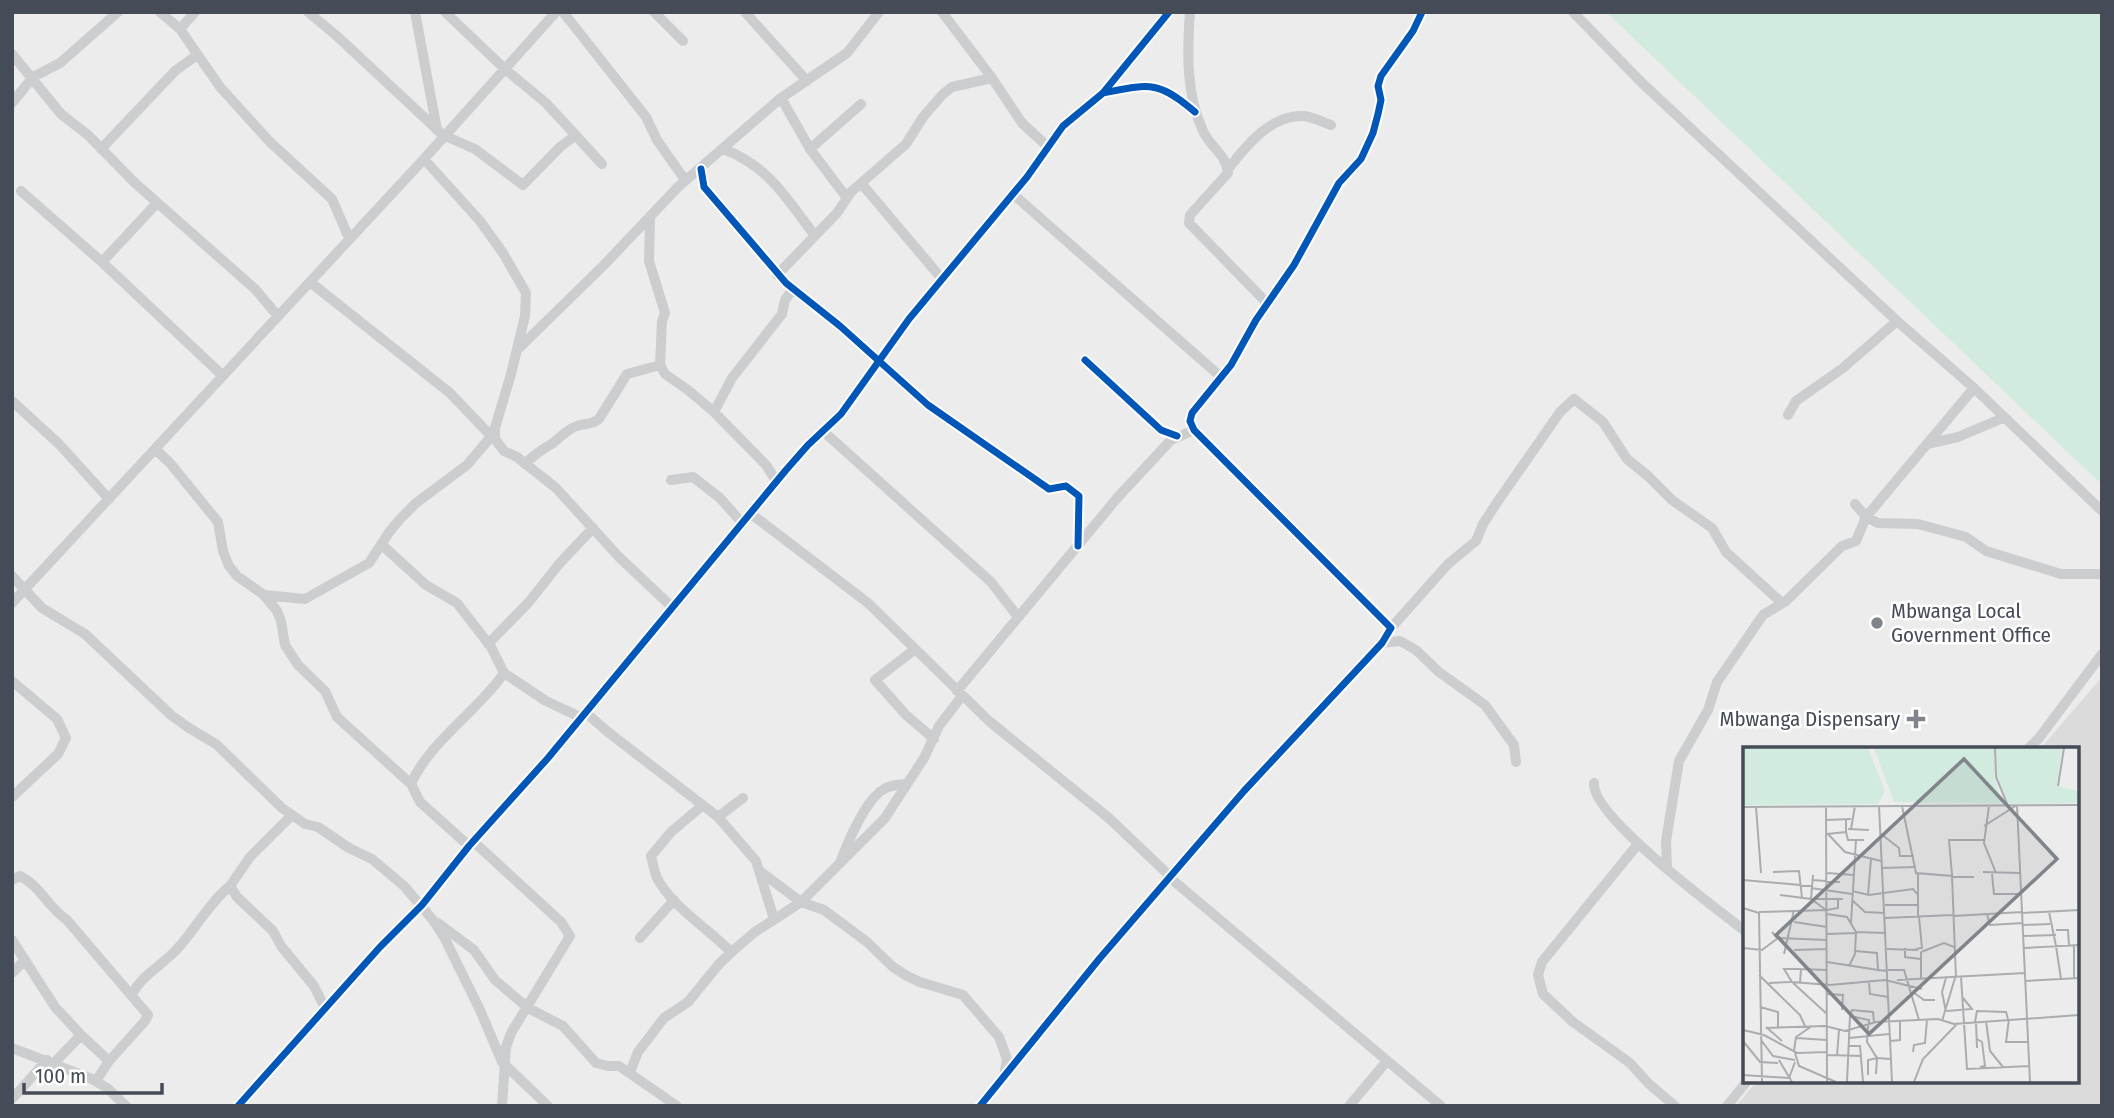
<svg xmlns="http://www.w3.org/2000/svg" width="2114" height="1118" viewBox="0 0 2114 1118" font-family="'Fira Sans Condensed',sans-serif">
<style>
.education{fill:#dbdbdb}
.green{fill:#d1ebdf}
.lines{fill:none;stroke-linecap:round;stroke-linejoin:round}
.minor{stroke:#cbcdcf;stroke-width:10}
.cycleway-casing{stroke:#fff;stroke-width:11}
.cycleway{stroke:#0057b8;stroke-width:7}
.poi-dot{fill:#80848b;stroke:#fff;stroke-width:2.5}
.labels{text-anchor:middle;stroke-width:5;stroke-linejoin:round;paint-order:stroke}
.poi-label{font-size:21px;fill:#454c57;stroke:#fff;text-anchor:start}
.inset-road{fill:none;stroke:#aaacb0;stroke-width:2}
.view{fill:#80848b;fill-opacity:0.15;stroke:#80848b;stroke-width:3.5}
.inset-edge{fill:none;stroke:#454c57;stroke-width:3.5}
</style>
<rect width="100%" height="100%" fill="#edecec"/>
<path class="education" d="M2102,677V1106H1736L1757,1081H2077V749H2040Z"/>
<path class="green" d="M1606,12H2102V476L2099,482Z"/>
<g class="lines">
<path class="minor" d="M160,12L180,29L195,12
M308,12L338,37L443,135L475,149L523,185L560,147L576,135
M415,12L437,130
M445,12L505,69L546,103L602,164
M563,12L646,117L657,140L685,180
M654,12L683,41
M745,12L807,81
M942,12L992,78L1022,123L1048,147
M1190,12C1187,52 1186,94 1203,131C1210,147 1227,155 1228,173L1190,215L1189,223L1267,303
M1573,12L1641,82L1897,321L1974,388L2102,511
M180,29L220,87L270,142L332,199L349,238
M12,54L61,114L88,135L135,183L255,289L277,315
M1103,93C1149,84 1158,80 1195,112
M781,98L810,149L847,198
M12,103L33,77L60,63L118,12
M101,149L175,71L197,55
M723,149C769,166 787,199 815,236
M810,149L861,104
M424,159L480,221L503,253L526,293L525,316L511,374L495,428V439L504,451L517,457L556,488L619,557L673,608
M701,169L704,187L786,283L840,326L928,405L1049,489L1066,486L1079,496L1078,546
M1228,169C1246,146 1271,114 1304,116C1313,117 1323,122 1331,125
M861,183L942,279
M21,191L102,262L222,375
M1013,194L1221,377
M650,216L649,261L665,313L662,321L660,365L665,374L688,390L714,412L766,465L776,481
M102,262L157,203
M777,275L837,213L851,192L906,144L923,117L943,94L952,87L992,78
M310,282L450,393L492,437
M517,350L604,265L678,187L781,98L847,53L879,12
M12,401L59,444L109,499
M714,412L732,378L782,314L785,300L793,289
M1788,415L1796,401L1843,368L1897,321
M823,431L991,582L1018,617
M1927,444L1974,388
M155,449L170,463L218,522L223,551L229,566L237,576L264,595L277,611L281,621L285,645L298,665L325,691L337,717L411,784
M525,464C534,454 542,450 553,443C561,437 567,429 577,426C585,423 592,425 599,419L627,374L660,365
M671,480L693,477L720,498L742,523
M1855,504L1866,517L1878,523L1918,524L1966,537L1986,551L2061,574H2102
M750,513L868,603L989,721L1110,819L1170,876
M382,545L426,585L457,603L491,647L504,673C479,710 429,742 411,784L420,802L469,846
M12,576L42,608L85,634L171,715L189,728L216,744L282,808L305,824L318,827L349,848L372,859L404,886L433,920L444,937L480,1010L502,1062L548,1106
M264,595L305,599L369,563L390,531L401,518L416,503L467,465L495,432
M12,603L424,159L556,12
M1391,628L1448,564L1476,541L1483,524L1498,501L1560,412L1574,399L1603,422L1627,459L1648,476L1672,500L1712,528L1726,552L1782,603
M1382,643L1400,641L1416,650L1439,672L1485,705L1514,745L1516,762
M488,644L529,602L559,564L593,528
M914,650L875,680L906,715L934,739
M504,673L546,701L580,717
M12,681L57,719L66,738L58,754L12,797
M957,691L1118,497L1171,440L1194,430
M585,712L608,732L718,817L756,861L774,919
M2028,749L2039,738L2102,654
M1594,783C1591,816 1717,909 1745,931
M703,805L671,832L651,856C653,863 654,871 657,878C673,908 708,928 731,952
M292,815L250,857L230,886L237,897L273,931L281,946L314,986L325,1008
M718,817L743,798
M474,842L561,922L570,936L511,1033L506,1047L502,1106
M1638,844L1542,962L1538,975L1543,994L1573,1022L1630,1063L1649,1084L1675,1106
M841,860C848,842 866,799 884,789C890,785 899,785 906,784
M1667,868L1666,841L1679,761L1708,710L1717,682L1763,615L1786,601L1842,546L1856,541L1866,517L1927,444L1958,437L2003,418
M761,872L801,902L885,818L924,758L939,726L962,696
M1169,877L1441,1106
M12,880L20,876C42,887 47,907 67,920L148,1015L145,1021L109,1061L96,1081
M438,923L474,950L495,980L528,1008L563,1026L596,1063L608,1066H619L677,1106
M640,938L674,900
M12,940L55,1007L81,1035L54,1063
M12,973L25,960
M132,994C143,974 163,965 178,948C196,928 209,903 230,886
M81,1035L109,1061
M12,1048L92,1079L107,1088L126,1106
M630,1072L638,1052L664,1018L688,1002L719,964L736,948L755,932L801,902L824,910L867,942L893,967L907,976L920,982L963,995L999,1037L1007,1059L1004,1076
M12,1099L47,1060
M238,1106L380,947L422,905L469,846L548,758L786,470L808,445L841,414L909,319L1027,177L1063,126L1103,93L1169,12
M980,1106L1100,958L1244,791L1382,643L1391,628L1194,430L1190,421L1192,413L1231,365L1256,320L1294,265L1339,183L1361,159L1373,133L1378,114L1381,100L1378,86L1381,76L1413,31L1422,12
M1349,1106L1387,1061
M1727,1106L1747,1081"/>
<g class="cycleway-casing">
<path id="cycleway" d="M1103,93C1149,84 1158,80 1195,112
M701,169L704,187L786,283L840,326L928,405L1049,489L1066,486L1079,496L1078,546
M1085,360L1161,430L1177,436
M238,1106L380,947L422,905L469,846L548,758L786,470L808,445L841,414L909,319L1027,177L1063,126L1103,93L1169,12
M980,1106L1100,958L1244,791L1382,643L1391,628L1194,430L1190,421L1192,413L1231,365L1256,320L1294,265L1339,183L1361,159L1373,133L1378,114L1381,100L1378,86L1381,76L1413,31L1422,12"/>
</g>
<use href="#cycleway" class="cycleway"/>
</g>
<g class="poi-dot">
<circle cx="1877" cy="623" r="7"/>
<path d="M1912.5 708.5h7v7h7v7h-7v7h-7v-7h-7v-7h7z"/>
</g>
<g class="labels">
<g class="poi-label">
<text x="1891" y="618">Mbwanga Local<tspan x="1891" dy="24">Government Office</tspan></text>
<text x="1900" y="726" text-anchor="end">Mbwanga Dispensary</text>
</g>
</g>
<g transform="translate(1743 747)">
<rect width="336" height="336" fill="#edecec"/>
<path d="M0,1H125L142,44L135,57L0,58ZM131,1H251V30L260,56L151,55ZM253,1H319L314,39L336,44V56L266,57L254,32Z" fill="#d1ebdf"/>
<path class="inset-road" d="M252,1L253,30L265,59M315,39L321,1M274,58L287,335M83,59L84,335M136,59L149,335M159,59L173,126L209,129L213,231M246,59L241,96L253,126M0,60L336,58M13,60L18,126M83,73L108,72M241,79L274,58M105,82L126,83M108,82L112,59M103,85L105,93H121M84,87L103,85V73M85,87L102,105L138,114M138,87L156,101L157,109H171M139,121L173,120M30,125L56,124L59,151M240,125L277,126M84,126L111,128M175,127V170M249,127L251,147H278M70,128L68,152H100M209,128L206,93H241M209,130H231M0,133L69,139M69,133L97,135M68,141L109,147M109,144L126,148L170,142L174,147M37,148L68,152L83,163M125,148L128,112M109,153L122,165L142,166M142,158H175M0,161L16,166L19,335M16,165L84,163L95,161V152M306,165L313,199M279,166L336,163M84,167L104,170L113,185L143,186M244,167L247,178L280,176M210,169L279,165M142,171L210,168M51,175L84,180M108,176L113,93M280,178L307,177M313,183H325L326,198M29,185L34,191L84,193M84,187L113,186M280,189L313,188M313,199L318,232M0,201L19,203L35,191M162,201V210L177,212M281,201L336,198M144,202L175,203M173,202L179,201L176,170M51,203L84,202M112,204L134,206L135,223L145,224M178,205L201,196L211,200M41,207L51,163M84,215L135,223M106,219L112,207L113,185M58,222H41L49,235L87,238L142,233L179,242M145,223H161L176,273M16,228L57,268L62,279M218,230L224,322L287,319M178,231V205M203,231L199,245L203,265M331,232V198M154,233L282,226M282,234L336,231M49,235L84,267M26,236L48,235M57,236L58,222L84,223M126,236L127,247L145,250M170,245L181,253H192M84,247L100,248L99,263M17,260L35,265V280M204,264L229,262L220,251M107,269L109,263L130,265L131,276M266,272L263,295H285M199,274L212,231M243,274L247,304L260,320M232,275L234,264L263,265L265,272M233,275L234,301M125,278L124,295L134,311L147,312M23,280L39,294M23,281L82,279L102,284L133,275L195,272L211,277L336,268M0,283L21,288L54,306L84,305M53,291L84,293M106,291L146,287M234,292L239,295L242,319L237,320M18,293L30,309L52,313M0,294L17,315L35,316M147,294L157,293V275M106,299H117L120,335M51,304L53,290L69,279M170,305L171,298L182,296L184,273M52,306L56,319L93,335M84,308L118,309M94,309L96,283M36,313L49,335M0,328L46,331L52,315M125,328V313L134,311L133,327M104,335L107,269L126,273V278M171,335L180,312L215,276"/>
<path class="view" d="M221,12L314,112L126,287L33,188Z"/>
<rect width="336" height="336" class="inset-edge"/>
</g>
<rect width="2114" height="1118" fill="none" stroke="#454c57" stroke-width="28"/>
<path d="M24 1083v10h138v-10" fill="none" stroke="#454c57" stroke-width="3.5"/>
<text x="35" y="1083" font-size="21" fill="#454c57" stroke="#ffffff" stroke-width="5" paint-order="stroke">100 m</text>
</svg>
